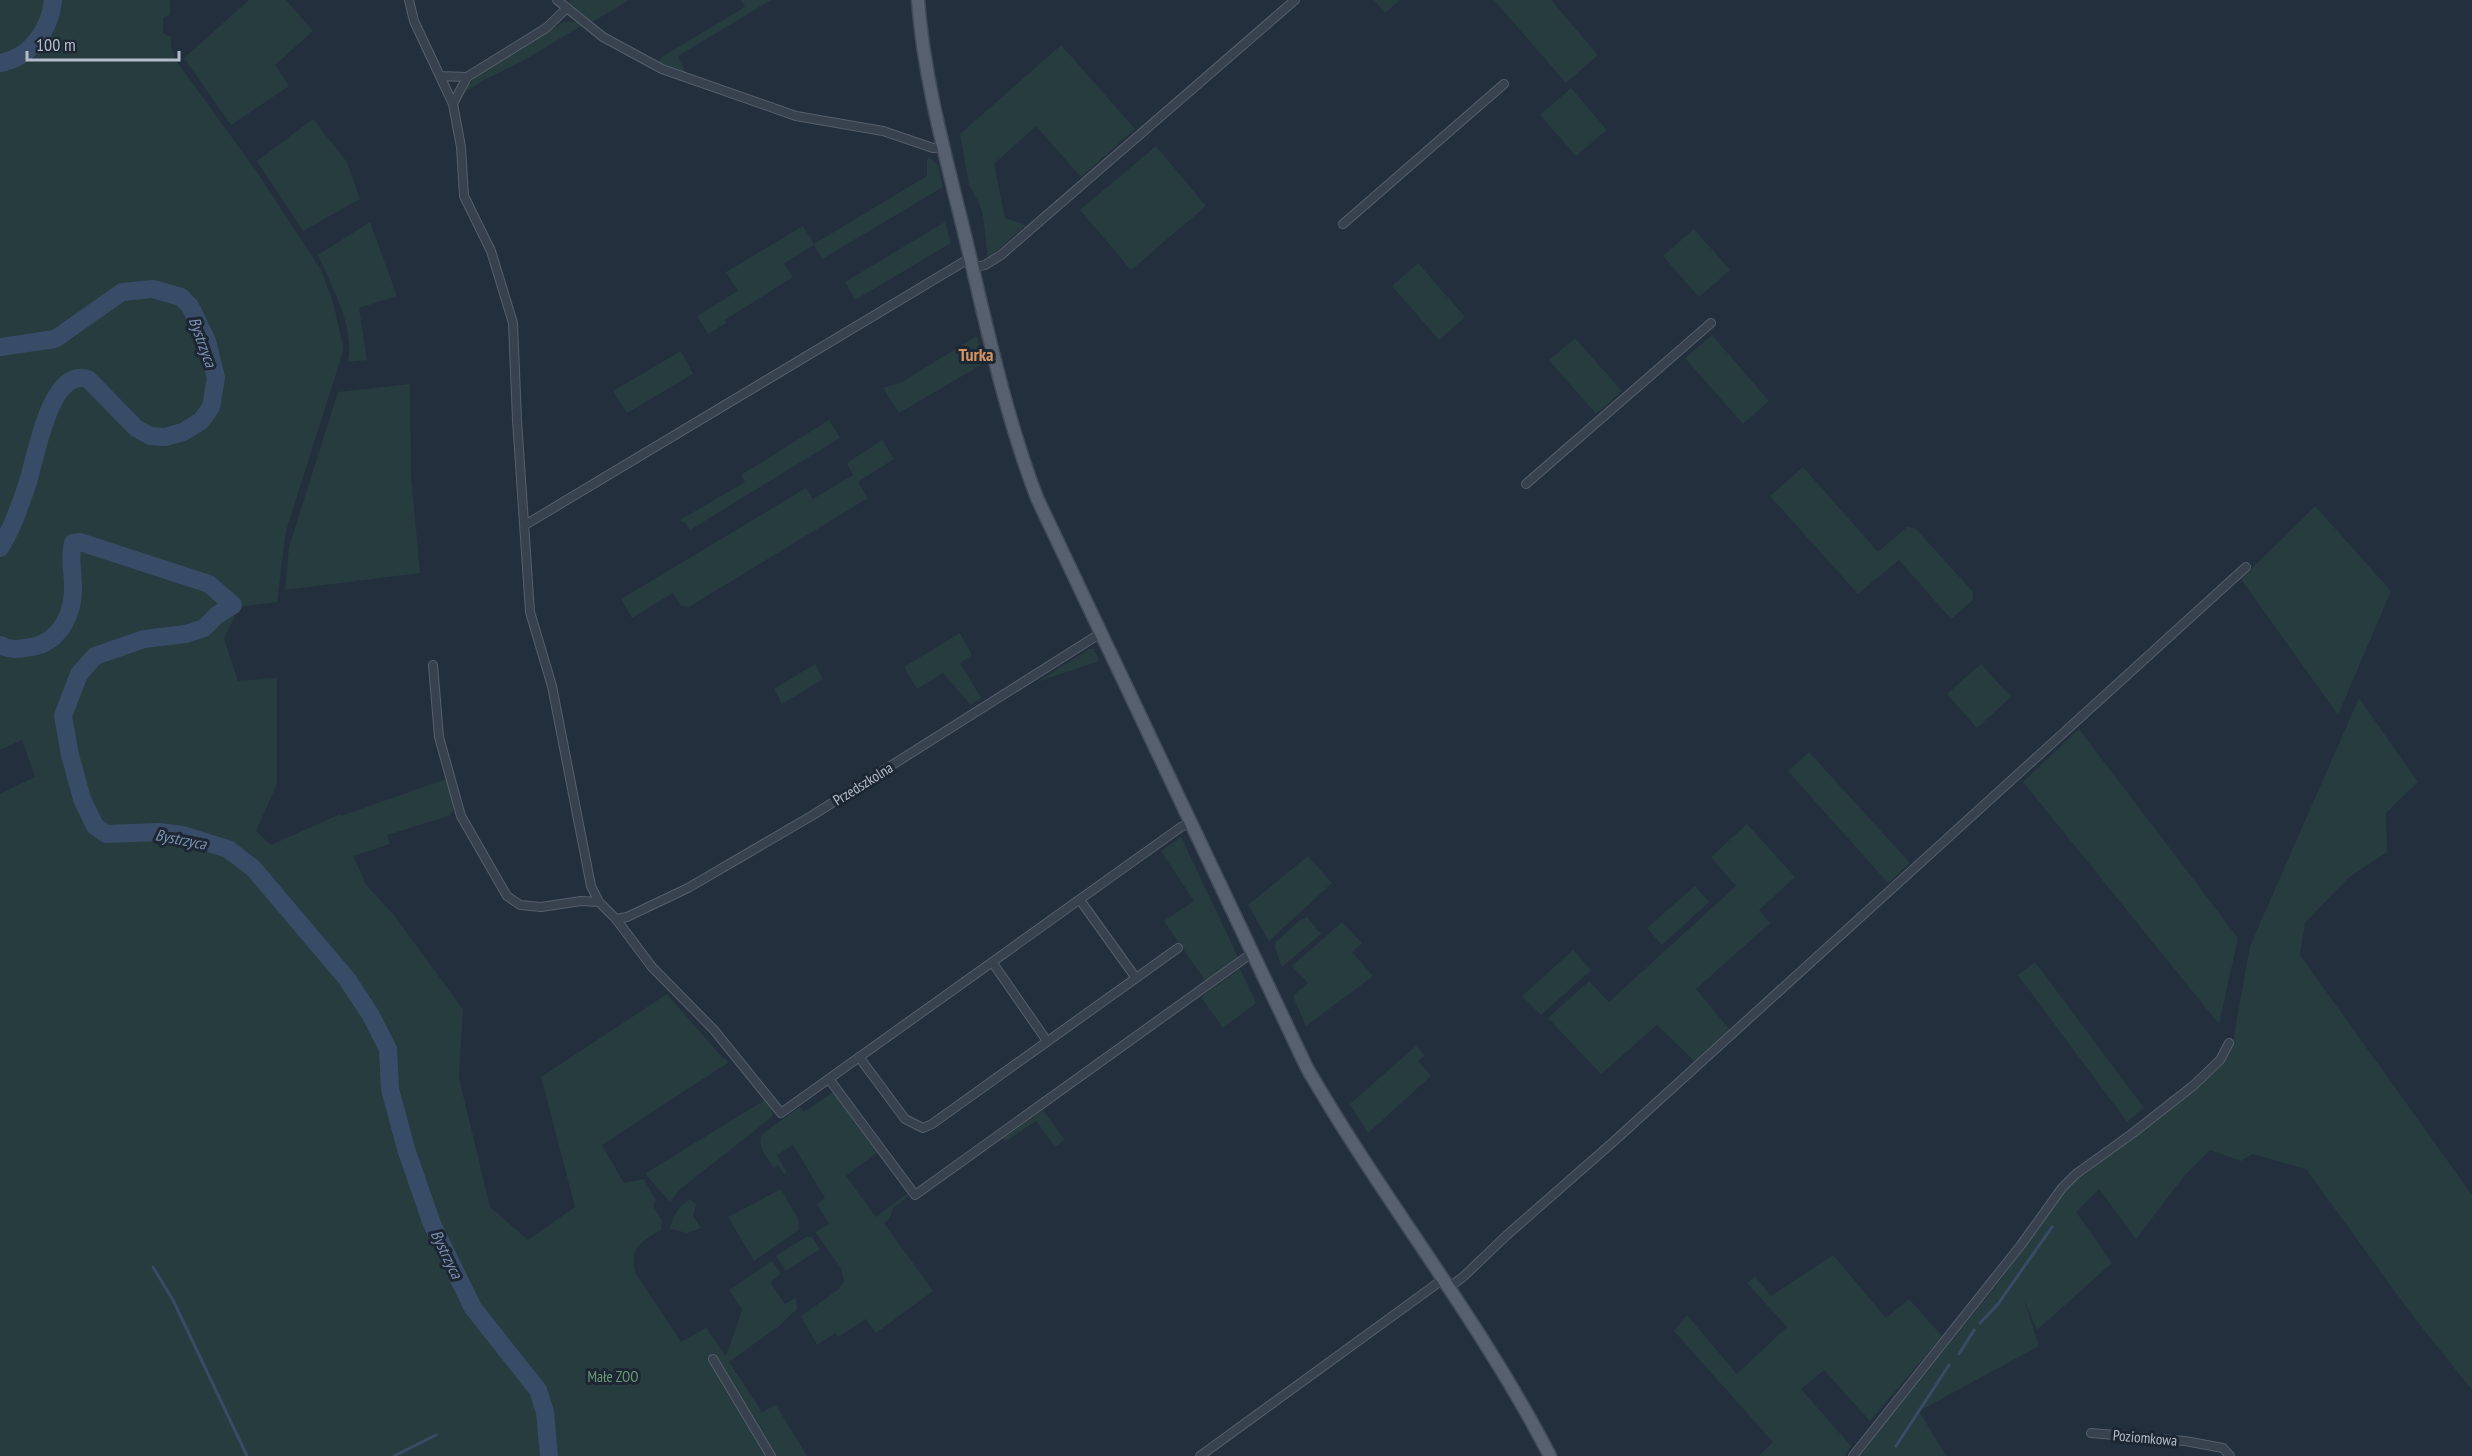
<svg xmlns="http://www.w3.org/2000/svg" width="2472" height="1456" viewBox="0 0 2472 1456" font-family="'PT Sans Narrow',sans-serif">
<style>
.green{fill:#263c3f}
.lines{fill:none;stroke-linecap:round;stroke-linejoin:round}
.stream{stroke:#394c67;stroke-width:3}
.river{stroke:#394c67;stroke-width:18}
.street-casing{stroke:#565f6c;stroke-width:10}
.primary-casing{stroke:#414a57;stroke-width:15}
.street{stroke:#38414e;stroke-width:8}
.primary{stroke:#56606e;stroke-width:12}
.labels{text-anchor:middle;stroke-width:6;stroke-linejoin:round;paint-order:stroke}
.street-label{font-size:15px;fill:#b4bcc9;stroke:#1d2633}
.park-label{font-size:15px;fill:#6b9a76;stroke:#1d2633}
.water-label{font-size:16px;font-style:italic;fill:#7c92b1;stroke:#1d2633}
.quarter-label{font-size:18px;font-weight:bold;fill:#d59563;stroke:#1d2633}
</style>
<rect width="100%" height="100%" fill="#242f3e"/>
<path class="green" d="M0,0H170V15L163,18V33L171,37V48L178,63L259,175L321,270L333,302L343,346L342,355L286,531L277,602L239,607L224,639L238,681L277,678V784L256,831L271,845L340,814L341,816L446,779L454,809L449,816L387,835L390,844L353,856L367,886L393,914L463,1009L459,1078L490,1207L528,1240L575,1207L541,1077L667,994L721,1056L729,1062L602,1145L624,1183L644,1179L656,1201L653,1206L662,1221L661,1230C641,1242 628,1248 636,1274L681,1342L706,1328L726,1356L742,1310L729,1290L772,1261L781,1274L770,1282L785,1304L796,1298L797,1309L779,1326L729,1362L762,1412L776,1405L807,1456H0V794L35,777L22,740L0,750Z
M249,0H286L313,31L275,65L289,86L231,125L184,58Z
M570,0H628V1L592,22L567,4Z
M741,0H771L678,56L685,72L660,63V58L745,7Z
M1374,0H1400L1385,13Z
M1494,0H1551L1598,55L1566,83Z
M574,21L581,26L521,62L484,80L462,94C474,69 538,38 564,22Z
M1061,45L1135,129L1081,177L1036,126L994,164L1005,218L1026,225L988,258L983,216L980,205L969,185L960,134Z
M1571,88L1607,130L1576,156L1540,115Z
M313,119L347,162L360,199L303,231L257,161Z
M1156,146L1206,206L1131,270L1080,210Z
M929,157L938,165L943,187L822,259L814,245L784,263L793,277L725,320L726,323L708,334L697,316L738,291L726,272L803,226L814,244L927,176V160Z
M370,222L397,296L359,308L367,360L348,362C355,328 332,286 318,255Z
M945,222L951,243L855,300L845,282Z
M1694,229L1730,270L1699,297L1663,256Z
M1418,263L1465,317L1439,340L1392,286Z
M1712,335L1769,401L1743,424L1685,358Z
M975,337H978L981,365L899,413L883,388L902,382Z
M1575,338L1622,391L1596,414L1549,360Z
M681,351L693,374L627,413L613,391Z
M410,384L411,476L420,573L285,590L289,547L338,392Z
M829,420L840,438L690,530L686,523L680,520L745,482L741,475Z
M882,440L894,459L858,482L868,498L689,607L681,606L673,593L632,618L621,599L806,488L813,499L853,475L847,463Z
M1803,467L1878,552L1907,527L1915,528L1973,592V600L1951,619L1899,560L1858,594L1770,496Z
M2315,506L2391,591L2338,715L2241,579Z
M960,633L972,655L960,663L981,698L971,705L943,673L917,689L904,667Z
M1089,649H1094L1099,661L1037,682Z
M815,664L823,679L782,704L774,689Z
M1981,664L2011,697L1977,728L1947,694Z
M2359,698L2418,782L2386,813L2387,852L2348,878L2305,923L2300,955L2472,1195V1390L2412,1315L2306,1169L2252,1154L2241,1161L2210,1150L2184,1176L2136,1239L2099,1189L2076,1212L2112,1263L2037,1330L2024,1299L2039,1346L1919,1411L1946,1456H1860L1882,1426L2000,1281L2063,1194L2077,1180L2165,1113L2222,1063L2232,1047L2250,946Z
M2079,729L2238,938L2219,1024L2023,782Z
M1809,752L1910,863L1888,883L1788,771Z
M1747,824L1795,877L1759,910L1770,923L1696,989L1731,1031L1696,1063L1657,1025L1601,1074L1548,1018L1589,981L1609,1002L1736,886L1711,857Z
M1181,837L1239,959L1206,982L1164,921L1194,901L1161,851Z
M1308,856L1332,883L1269,941L1248,905Z
M1695,886L1709,902L1662,945L1647,928Z
M1307,917L1321,934L1282,967L1275,947L1276,942L1300,920Z
M1342,922L1362,943L1352,952L1373,976L1306,1026L1293,996L1308,983L1292,966Z
M1573,950L1591,970L1541,1015L1522,996Z
M2035,962L2144,1108L2127,1122L2018,975Z
M1240,969L1256,1003L1223,1028L1201,997Z
M1416,1046L1425,1055L1418,1061L1431,1076L1368,1133L1350,1104Z
M833,1092L878,1152L846,1176L876,1217L908,1193V1197L894,1207L889,1219L884,1223L933,1291L876,1333L866,1319L838,1337L835,1333L817,1345L801,1316L839,1289L844,1281L841,1268L815,1232L829,1224L817,1204L825,1198L793,1145L777,1155L787,1173L784,1174L778,1165L774,1168C767,1157 756,1146 762,1134L800,1107L804,1112Z
M765,1100L772,1112V1117L679,1190L670,1202L648,1177L646,1173Z
M1043,1110L1065,1140L1055,1147L1036,1121L1006,1141L1003,1138Z
M781,1189L798,1219L799,1230L754,1261L728,1217Z
M690,1199L696,1204L693,1216L701,1228L687,1233L670,1229C673,1215 678,1207 690,1199Z
M806,1237H812L820,1249L786,1271L776,1256Z
M1833,1255L1886,1318L1909,1299L1942,1336L1870,1421L1824,1370L1801,1389L1851,1446L1845,1456H1759L1773,1442L1674,1331L1687,1315L1737,1374L1787,1327L1747,1283L1755,1276L1771,1296Z"/>
<g class="lines">
<path class="stream" d="M153,1267L173,1300L247,1456
M1980,1323L1998,1304L2052,1227
M1959,1354L1974,1330
M1896,1446L1949,1365
M394,1456L436,1435"/>
<path class="river" d="M0,63C30,58 50,30 53,0
M0,347L55,339L122,292L153,289L181,297L190,306L207,341L216,378L211,407L201,421L183,432L165,437L150,436L136,428L88,379C49,367 36,459 27,485C20,505 12,530 0,548
M0,645C10,651 20,649 32,647C60,642 74,613 73,586C73,571 69,558 73,543L80,542L209,584L233,605L217,615L204,628L186,634L144,639L95,656L79,674L63,716L70,755L82,799L95,826L106,834L159,832L183,835L228,849L253,868L347,979L370,1014L388,1049L390,1089L406,1149L432,1224L473,1308L538,1390L545,1412L549,1456"/>
<g class="street-casing">
<path id="street" d="M409,0L414,21L453,104L461,147L464,196L491,251L513,323L517,420L530,612L552,686L591,886L599,902L616,919L652,967L714,1030L781,1113L1181,827L1190,823
M557,0L603,37L662,69L796,116L883,131L933,148L944,147
M441,76L467,77L546,28L566,9
M453,104L467,77
M1343,224L1504,84
M972,268L985,265L1001,255L1295,0
M1526,484L1711,323
M525,525L970,258
M433,665L439,737L461,816L507,896L520,905L541,907L581,901L599,902
M1080,900L1136,978
M616,919L627,917L688,888L813,815L1101,633
M992,962L1047,1041
M859,1057L905,1119L923,1128L932,1124L1178,948
M829,1079L915,1195L1252,953
M1448,1288L1463,1277L1507,1235L1612,1143L2246,567
M713,1359L771,1456
M2091,1433L2185,1441L2223,1448L2230,1456
M1200,1456L1442,1280
M1853,1456L2021,1245L2062,1188L2076,1174L2133,1133L2194,1085L2220,1060L2229,1043"/>
</g>
<g class="primary-casing">
<path id="primary" d="M918,0C924,81 947,161 966,240C987,328 1005,414 1037,498L1307,1068C1383,1200 1480,1320 1550,1456"/>
</g>
<use href="#street" class="street"/>
<use href="#primary" class="primary"/>
</g>
<g class="labels">
<g class="street-label">
<text transform="translate(863 784) rotate(-32)" y="5">Przedszkolna</text>
<text transform="translate(2145 1438) rotate(5)" y="5">Poziomkowa</text>
</g>
<g class="park-label">
<text x="613" y="1382">Małe ZOO</text>
</g>
<g class="water-label">
<text transform="translate(203 342) rotate(70)" y="6">Bystrzyca</text>
<text transform="translate(181 839) rotate(11)" y="6">Bystrzyca</text>
<text transform="translate(447 1254) rotate(64)" y="6">Bystrzyca</text>
</g>
<g class="quarter-label">
<text x="976" y="361">Turka</text>
</g>
</g>
<path d="M27 51v9h152v-9" fill="none" stroke="#b4bcc9" stroke-width="3"/>
<text x="36" y="51" font-size="18" fill="#b4bcc9" stroke="#1d2633" stroke-width="4.5" paint-order="stroke">100 m</text>
</svg>
